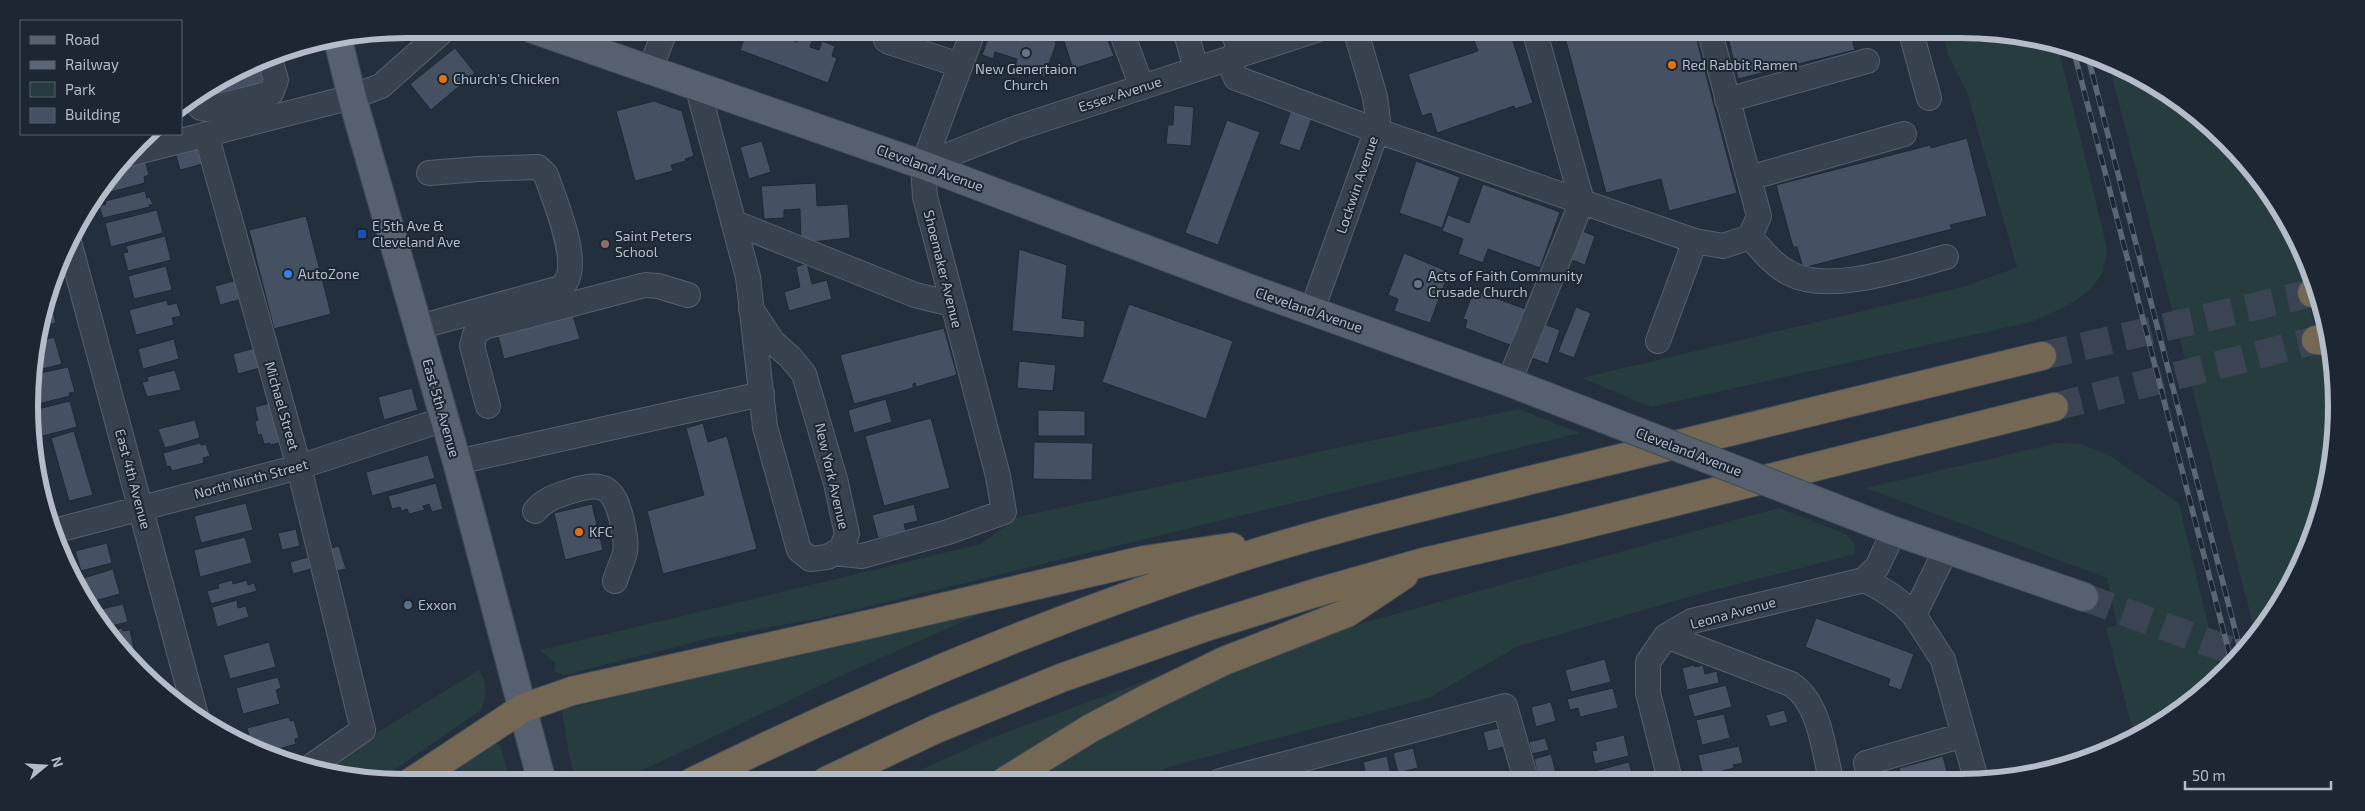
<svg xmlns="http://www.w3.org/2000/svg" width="2365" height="811" viewBox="0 0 2365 811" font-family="'Exo 2',sans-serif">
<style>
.green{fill:#263c3f}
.building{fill:#455162;stroke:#1f2835}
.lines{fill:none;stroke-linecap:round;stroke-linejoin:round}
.major-tunnel{stroke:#3a4453;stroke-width:28;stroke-dasharray:28 14;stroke-linecap:butt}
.highway-tunnel{stroke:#3a4453;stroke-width:28;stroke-dasharray:28 14;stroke-linecap:butt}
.minor-casing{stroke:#565f6c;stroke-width:26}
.major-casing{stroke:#414a57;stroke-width:30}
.highway-casing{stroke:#434c59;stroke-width:30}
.minor{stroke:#38414e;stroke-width:24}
.major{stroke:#56606e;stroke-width:28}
.highway{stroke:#746855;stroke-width:28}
.rail-casing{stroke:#5a6575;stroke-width:5.5}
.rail{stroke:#1d2633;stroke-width:4;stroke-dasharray:11;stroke-linecap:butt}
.major-bridge-casing{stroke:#414a57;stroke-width:30;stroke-linecap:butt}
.major-bridge{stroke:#56606e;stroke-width:28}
.worship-dot{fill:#6b7280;stroke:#1d2633;stroke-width:2}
.food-dot{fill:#e8710a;stroke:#1d2633;stroke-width:2}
.transit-dot{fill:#1a4fb4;stroke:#1d2633;stroke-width:2}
.education-dot{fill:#8d6e63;stroke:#1d2633;stroke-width:2}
.shop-dot{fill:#3f7fe0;stroke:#1d2633;stroke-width:2}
.service-dot{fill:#5c6f8a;stroke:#1d2633;stroke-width:2}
.labels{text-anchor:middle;stroke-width:4;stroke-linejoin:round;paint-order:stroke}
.poi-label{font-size:14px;fill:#b4bcc9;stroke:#1d2633;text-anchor:start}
.street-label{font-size:14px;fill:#b4bcc9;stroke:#1d2633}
.rim{fill:none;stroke:#b4bcc9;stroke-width:6}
</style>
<rect width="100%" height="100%" fill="#242f3e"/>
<path class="green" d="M1941,29H1960L2057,42L2107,248C2106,254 2106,261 2104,267C2095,296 2060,309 2034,321L1651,407L1582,378L1967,286L2017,267L1967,92L1949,57Z
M2108,61L2126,67L2189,106L2243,157L2286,217L2304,257L2298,259L2328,381H2334L2335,430L2323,503L2286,594L2255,632Z
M1518,409L1580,433L821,618L715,637L564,675L554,671L556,664L540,650L981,544L1018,517Z
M2057,443L2081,444L2111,456L2179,504L2220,674L2208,689L2135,738L2106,628L2117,625L2107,578L1866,488Z
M1779,508L1846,534L1854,543L1855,554L1702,593L1516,647L1429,698L1172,766L1139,781H1032L1144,713L1187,690L1279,651L1370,621Z
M979,608L982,613L847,673L618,782H576L569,755L562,710Z
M1180,668L1091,715L986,781H896L994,737Z
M479,670C488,684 487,695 481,710L381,779L326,772L370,737Z
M495,744L500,745L511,782H433L484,747Z"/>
<path class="building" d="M748,29H768L767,31L775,34L777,29H789L792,30L788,39L797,42L801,33L813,38L810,47L819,50L822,41L835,46L832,56L837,58L828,83L740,50Z
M991,29H1051L1056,44L1044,77L1015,67L1017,59L995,52L993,59L982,55Z
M1054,29H1104L1114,56L1073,69L1063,38L1058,40Z
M1470,29H1509L1533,103L1515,109L1514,106L1437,133L1431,113L1422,116L1408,74L1478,51Z
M1595,29H1694L1737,193L1669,211L1661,179L1606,193L1565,37Z
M1726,29H1860L1850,31L1855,50L1738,79Z
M455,48L475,73L431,110L410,84Z
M260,59L267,87L214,99L212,88Z
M654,101L682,111L694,156L685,159L686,161L671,165L673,171L635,181L616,111Z
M1174,105L1194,107L1191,146L1166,144L1168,125H1173Z
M1291,110L1312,118L1300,151L1279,144Z
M1227,120L1260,132L1218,245L1185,233Z
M1967,138L1987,216L1950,225L1952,229L1803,268L1797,247H1793L1776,185L1930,145L1931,148Z
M762,141L771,172L749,179L740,147Z
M198,142L203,164L180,170L174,148Z
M121,160H145L149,175L144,177L145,183L103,194L102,192L96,193L107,176Z
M1416,161L1460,177L1442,228L1399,213Z
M816,183L817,206L848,204L850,238L801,243L800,209L784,210V218L764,219L761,186Z
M1483,184L1560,212L1540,268L1488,249L1483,263L1458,254L1463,239L1442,231L1448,215L1469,223Z
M145,191L147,198L150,197L153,205H149L150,207L103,218L99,206L106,204L105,201Z
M157,210L163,233L111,247L105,223Z
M306,216L331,314L274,329L249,230Z
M1580,230L1595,236L1585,265L1569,259Z
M165,236L171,260L128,271L123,253L128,252L126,246Z
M1019,249L1067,265L1062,318L1085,321L1084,338L1012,331Z
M1404,253L1449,272L1430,323L1394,311L1398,299L1388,295Z
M807,263L812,284L827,280L832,299L789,311L784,292L800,287L796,267Z
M166,266L172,290L134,299L128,276Z
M237,280L242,299L220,305L215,286Z
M1474,290L1528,310L1517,338L1514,337L1510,345L1465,328L1467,320L1463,319Z
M50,298L56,323L41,327Z
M167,300L168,305L177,303L181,316L172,318L174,325L136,335L129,310Z
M1129,304L1233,341L1206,419L1102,382Z
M1576,307L1591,313L1574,358L1558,352Z
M572,312L580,339L504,359L497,332Z
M1544,324L1560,330L1548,364L1532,358Z
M944,328L957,375L916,387L915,383L913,384V388L854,404L840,355Z
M54,337L62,364L31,372L32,357L37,342Z
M174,339L179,359L143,369L138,349Z
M255,348L260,368L238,374L233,354Z
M1019,361L1056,365L1053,391L1017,388Z
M68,367L75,392L69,393L70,396L30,406L31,375Z
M175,370L181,390L147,397L142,382L148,381L147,377Z
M412,388L418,410L384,420L378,397Z
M886,399L892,422L854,433L848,410Z
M70,401L77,427L35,438L30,419V411Z
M274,402L284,442L270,445V443L264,444L261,434L258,435L255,421L258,420L255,407Z
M1038,410L1085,411V436H1038Z
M931,418L950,488L884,506L865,436Z
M195,420L200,438L165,448L158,429Z
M703,423L708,442L727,436L757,549L663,574L647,511L704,495L686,428Z
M74,431L93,495L69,501L51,438Z
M1034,442L1093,443L1092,480L1033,479Z
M200,443L201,445L206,444L210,456L203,458L204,463L172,471L170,466L167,467L163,453Z
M428,455L435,478L372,496L366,472Z
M436,483L443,509L432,512L429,504L423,506L425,510L409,514L407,509L401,511L400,507L392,509L388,496Z
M246,503L253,530L201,543L194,516Z
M592,504L603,550L565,560L554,513Z
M914,504L918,521L904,524L906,532L878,538L872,515Z
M296,529L300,546L282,550L278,533Z
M245,537L252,563L200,577L194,550Z
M107,543L112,563L81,571L75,551Z
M339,546L346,569L337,571L331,548Z
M308,557L311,569L293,574L290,562Z
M113,569L120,594L87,603L77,580Z
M232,580L233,584L247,580L248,585L254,583L257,591L211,604L207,591L219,588L218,584Z
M237,600L238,608L246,606L249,617L217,627L212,607Z
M123,604L128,622L103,628L95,618L93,611Z
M1816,618L1914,654L1901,690L1888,686L1890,679L1805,647Z
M122,628L123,631L130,630L134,649L123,652L107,632Z
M269,642L276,667L230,679L223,655Z
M136,655L141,674L127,657Z
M1605,659L1611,682L1571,692L1565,670Z
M1694,665L1695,667L1703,665L1705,674L1717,671L1719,683L1687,690L1682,668Z
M278,677L281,688L276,690L280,704L243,714L236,688Z
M1726,685L1732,707L1694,717L1688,695Z
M1613,688L1618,708L1580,717L1578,708L1570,710L1567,699Z
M1551,702L1556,721L1536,727L1531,707Z
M1784,710L1788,722L1770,727L1766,715Z
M1724,714L1730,738L1702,745L1696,720Z
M289,717L290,721L294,720L299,738L295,739L296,744L269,752L251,744L247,728Z
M1502,727L1507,746L1488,751L1483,732Z
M1624,735L1629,756L1595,764L1592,751L1597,750L1595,742Z
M1545,738L1549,750L1532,754L1529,742Z
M1739,746L1743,763L1733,765L1734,768L1703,776L1698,755Z
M1413,748L1418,768L1398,773L1393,753Z
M1551,754L1556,773L1538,777L1534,759Z
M1387,756L1391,775L1367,780L1363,762Z
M1943,756L1949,779H1902L1899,768Z
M1629,762L1634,780H1589L1587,773Z
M1518,771L1520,780H1491L1490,778Z"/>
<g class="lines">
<path class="major-tunnel" d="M2084,597L2237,653"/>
<path class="highway-tunnel" d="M2042,356L2312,293
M2054,407L2316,340"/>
<g class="minor-casing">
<path id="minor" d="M884,29L886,40L889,42L960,65
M1128,29L1124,39L1142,87
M1185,29L1196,69
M1232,29L1241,54
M1910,29L1929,98
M1228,59L1236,78L1375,130L1695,241L1723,246L1750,237L1759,216L1709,29
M650,69L666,29
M697,85L748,277L765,427L799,550L810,559L827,557L841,550L847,534L836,483L804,374L790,357L773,342L751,309
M194,99L201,108L208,109L271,93L276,80L269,55
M1727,100L1867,61
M206,134L299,467L363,730L307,769
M126,155L352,97L381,86L445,29
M923,165L1014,129L1319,29
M1749,178L1904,134
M733,222L915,295L952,304
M1750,237C1761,249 1773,265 1789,273C1828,295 1905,268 1946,257
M68,238L197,719
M1312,310L1373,141L1378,120L1375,97L1355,29
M419,327L560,288C586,270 554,200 546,175L538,167L478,169L429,173
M1658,341L1695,241
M1509,382L1582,201L1534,29
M488,406L472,346L475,334L484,327L645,285L658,286L688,295
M457,462L762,394
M535,511C545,499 556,496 571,491C606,480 614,489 622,521C624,531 627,542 625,552C623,561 618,571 615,581
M54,531L299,467L445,419
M1947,548L1914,615L1943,660L1976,779
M834,553L862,556L948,532L1004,512L998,476L925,197L923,165L974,29
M1864,580C1884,589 1899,599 1914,615
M1666,636L1791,684C1820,703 1823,748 1831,779
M1870,779L1866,763L1964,735
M1670,780L1648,693V662L1666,636L1692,621L1864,580L1877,567L1894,531
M1220,781L1505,706L1526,780"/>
</g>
<g class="major-casing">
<path id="major" d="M533,29L923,165L1251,289L1509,382
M337,36L352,97L457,462L542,782
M1894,531L2084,597"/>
</g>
<g class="highway-casing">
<path id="highway" d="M2312,293L2318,290
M2316,340L2329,341
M826,781L936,729L1061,678L1203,628L1315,593L1424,562L1558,531L2054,407
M1005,781L1091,728L1152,696L1224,661L1347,613L1404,575
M411,782L523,708L572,691L875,623L1144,560L1232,547
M692,782C867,696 1048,620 1233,560C1335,527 1440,503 1543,477C1709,436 1875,395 2042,356"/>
</g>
<use href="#minor" class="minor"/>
<use href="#major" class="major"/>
<use href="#highway" class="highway"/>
<g class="rail-casing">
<path id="rail" d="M2073,48L2231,660
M2087,53L2240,649"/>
</g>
<use href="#rail" class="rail"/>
<g class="major-bridge-casing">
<path id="major-bridge" d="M1509,382L1894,531"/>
</g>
<use href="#major-bridge" class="major-bridge"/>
</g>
<g class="worship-dot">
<circle cx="1026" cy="53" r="5"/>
<circle cx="1418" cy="284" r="5"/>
</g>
<g class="food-dot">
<circle cx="1672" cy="65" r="5"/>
<circle cx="443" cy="79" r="5"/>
<circle cx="579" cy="532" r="5"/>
</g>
<rect class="transit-dot" x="357" y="229" width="10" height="10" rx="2.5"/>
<circle class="education-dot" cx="605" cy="244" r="5"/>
<circle class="shop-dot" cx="288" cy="274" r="5"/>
<circle class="service-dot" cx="408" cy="605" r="5"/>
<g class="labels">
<g class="poi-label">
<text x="1682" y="70">Red Rabbit Ramen</text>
<text x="1026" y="74" text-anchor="middle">New Genertaion<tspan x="1026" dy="16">Church</tspan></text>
<text x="453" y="84">Church's Chicken</text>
<text x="372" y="231">E 5th Ave &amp;<tspan x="372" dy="16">Cleveland Ave</tspan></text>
<text x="615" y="241">Saint Peters<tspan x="615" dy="16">School</tspan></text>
<text x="298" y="279">AutoZone</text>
<text x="1428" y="281">Acts of Faith Community<tspan x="1428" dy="16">Crusade Church</tspan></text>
<text x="589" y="537">KFC</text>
<text x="418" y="610">Exxon</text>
</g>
<g class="street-label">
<text transform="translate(1120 94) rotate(-18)" y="5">Essex Avenue</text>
<text transform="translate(930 168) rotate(20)" y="5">Cleveland Avenue</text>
<text transform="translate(1357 185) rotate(-71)" y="5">Lockwin Avenue</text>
<text transform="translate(943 269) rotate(76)" y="5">Shoemaker Avenue</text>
<text transform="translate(1309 310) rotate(19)" y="5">Cleveland Avenue</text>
<text transform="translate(282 406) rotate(74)" y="5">Michael Street</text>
<text transform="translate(441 408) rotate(74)" y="5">East 5th Avenue</text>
<text transform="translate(1689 452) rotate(21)" y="5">Cleveland Avenue</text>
<text transform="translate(832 476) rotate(77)" y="5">New York Avenue</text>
<text transform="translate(133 479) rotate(75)" y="5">East 4th Avenue</text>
<text transform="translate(251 479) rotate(-15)" y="5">North Ninth Street</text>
<text transform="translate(1733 613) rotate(-15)" y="5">Leona Avenue</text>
</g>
</g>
<path d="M0 0H2365V811H0ZM406 38H1960A368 368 0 0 1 2328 406V406A368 368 0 0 1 1960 774H406A368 368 0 0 1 38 406V406A368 368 0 0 1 406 38Z" fill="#1d2633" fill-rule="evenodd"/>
<path class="rim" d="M406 38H1960A368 368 0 0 1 2328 406V406A368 368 0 0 1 1960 774H406A368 368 0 0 1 38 406V406A368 368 0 0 1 406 38Z"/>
<rect x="20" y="20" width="162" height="115" fill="#1d2633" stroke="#59626f"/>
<rect x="30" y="36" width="25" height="8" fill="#56606e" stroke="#59626f"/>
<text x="65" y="45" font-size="15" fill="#b4bcc9">Road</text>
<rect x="30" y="61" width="25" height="8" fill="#5a6575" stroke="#59626f"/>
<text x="65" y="70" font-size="15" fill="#b4bcc9">Railway</text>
<rect x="30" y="82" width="25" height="15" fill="#263c3f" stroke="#59626f"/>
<text x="65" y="95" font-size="15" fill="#b4bcc9">Park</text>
<rect x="30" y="108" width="25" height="15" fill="#455162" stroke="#59626f"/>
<text x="65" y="120" font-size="15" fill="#b4bcc9">Building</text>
<g transform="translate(45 766) rotate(72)" stroke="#1d2633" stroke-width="4" paint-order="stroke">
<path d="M0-4L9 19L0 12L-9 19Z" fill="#b4bcc9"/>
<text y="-8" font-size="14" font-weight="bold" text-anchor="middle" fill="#b4bcc9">N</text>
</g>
<path d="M2185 781v8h146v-8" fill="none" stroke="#b4bcc9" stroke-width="2.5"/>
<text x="2192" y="781" font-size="15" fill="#b4bcc9" stroke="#1d2633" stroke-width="4" paint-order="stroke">50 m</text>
</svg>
